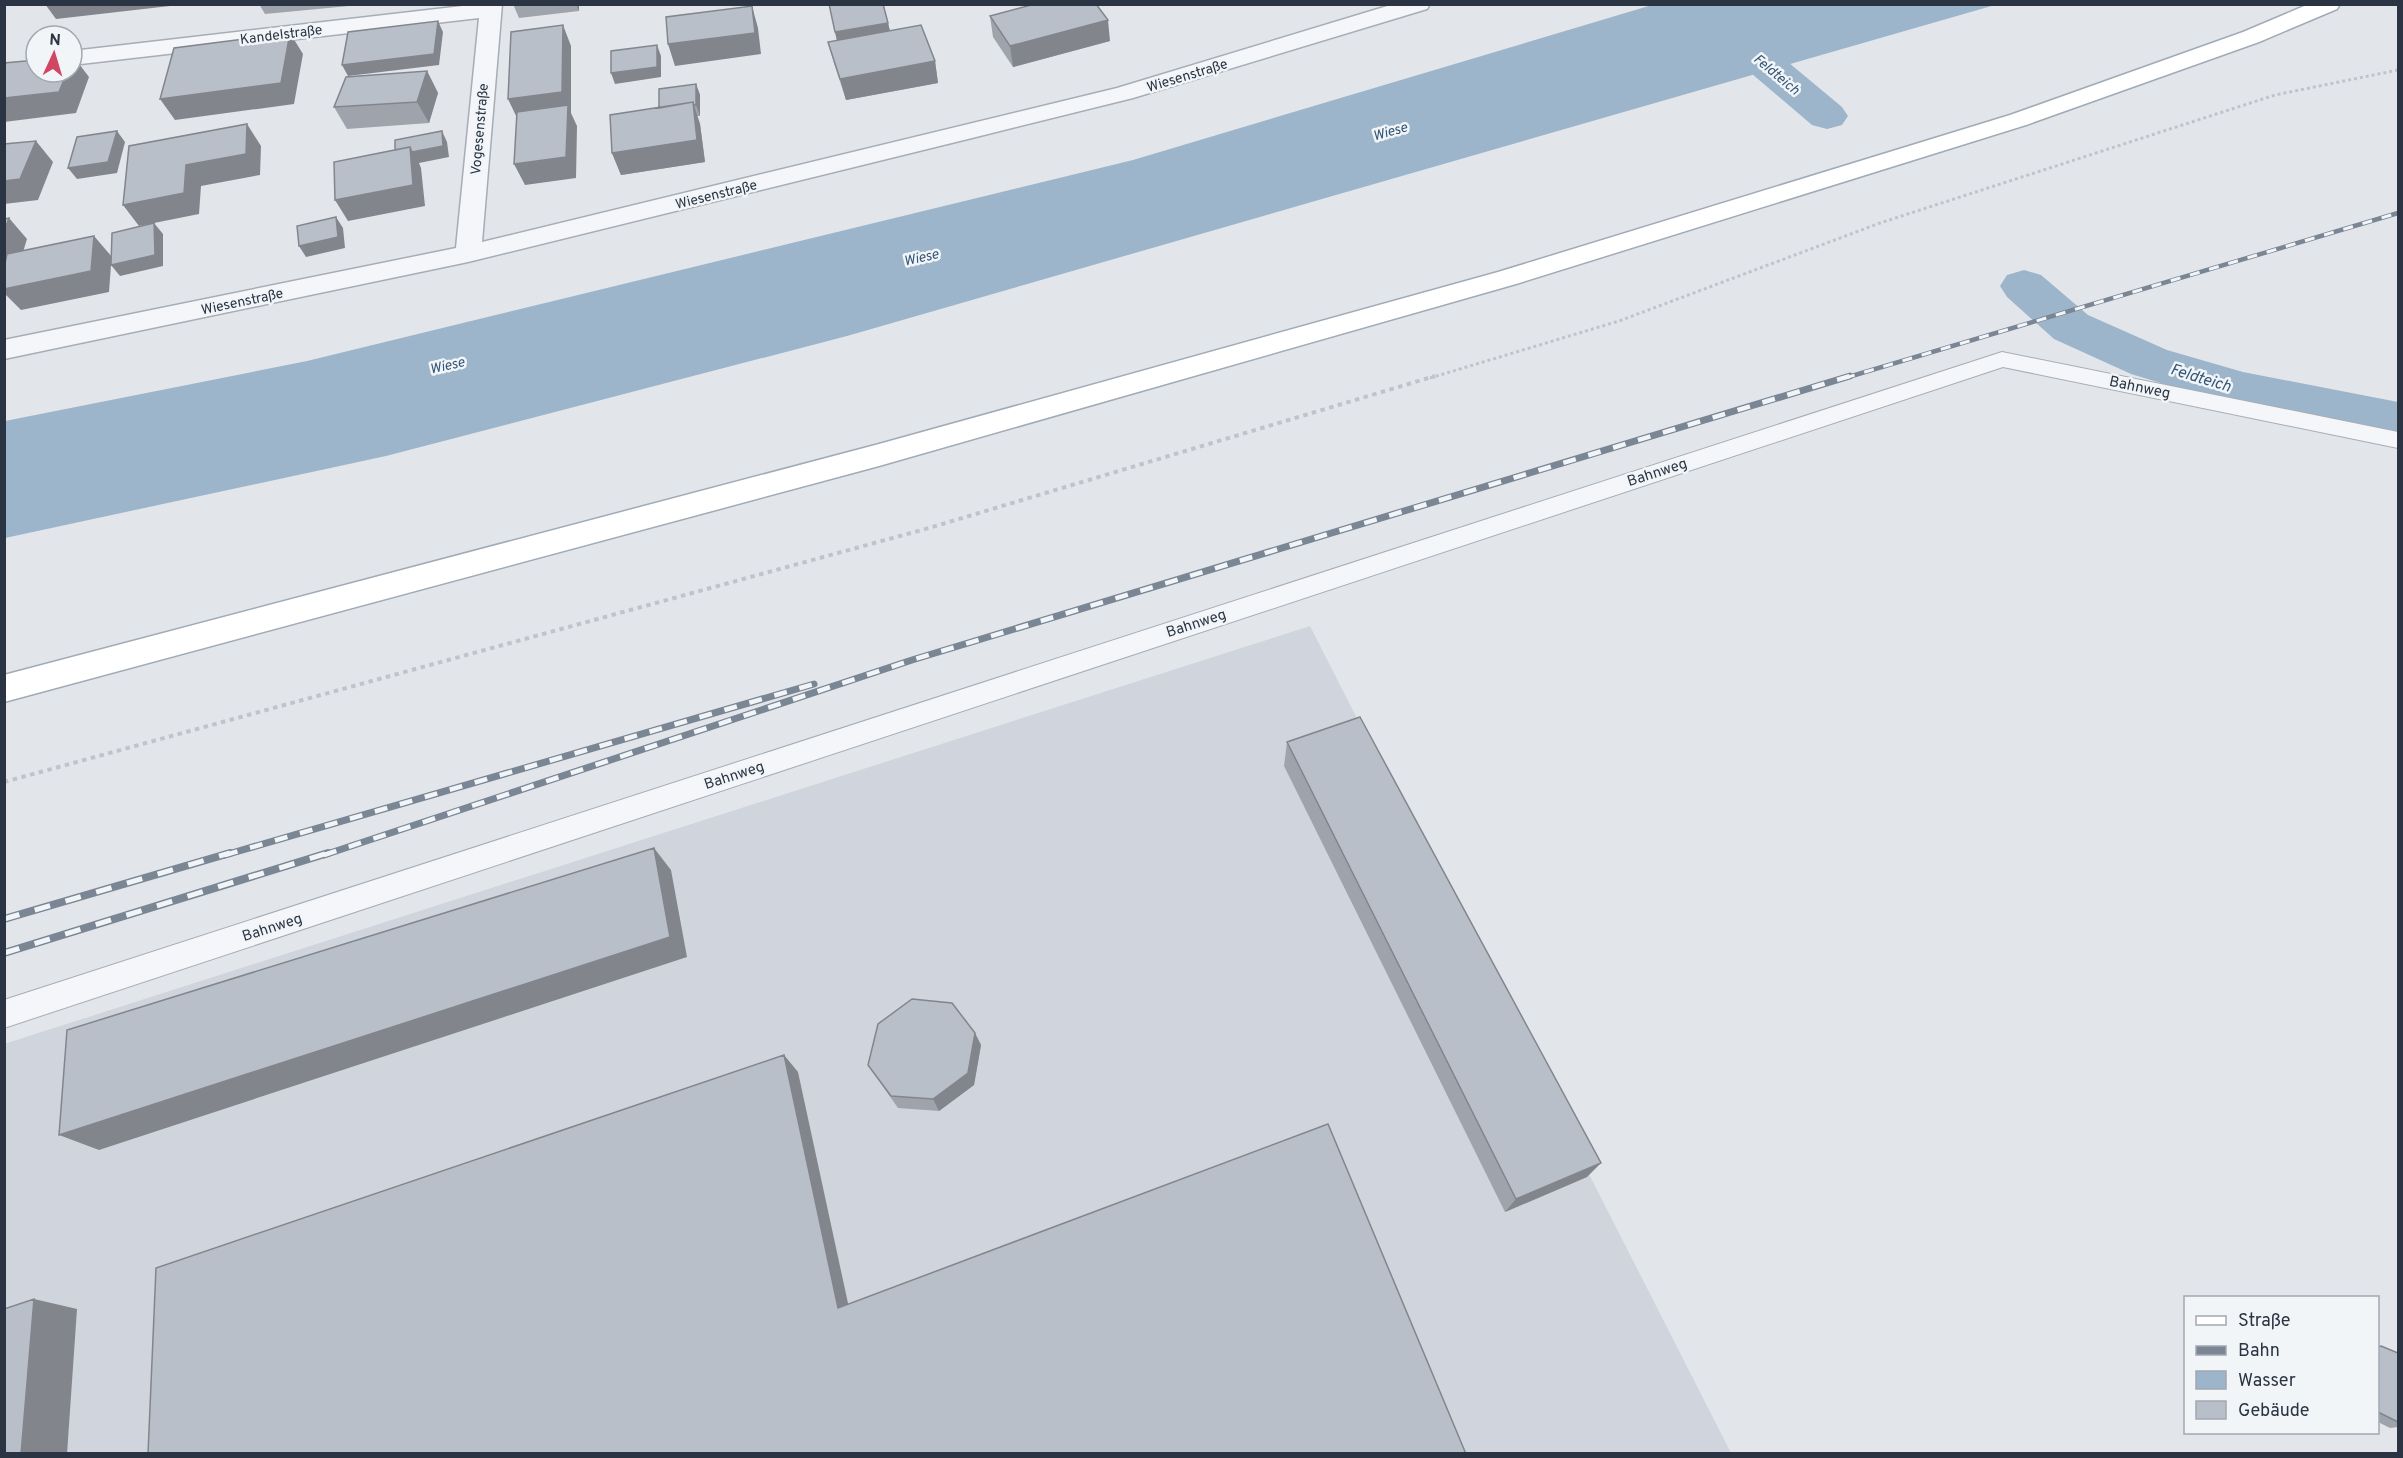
<svg xmlns="http://www.w3.org/2000/svg" width="2403" height="1458" viewBox="0 0 2403 1458" font-family="Overpass,sans-serif">
<style>
.built{fill:#d0d5dd}
.water{fill:#9db5cb}
.lines{fill:none;stroke-linecap:round;stroke-linejoin:round}
.canal{fill:#9db5cb;fill-rule:evenodd}
.service-casing{stroke:#a7adb5;stroke-width:2}
.minor-casing{stroke:#a7adb5;stroke-width:3}
.primary-casing{stroke:#a1abb6;stroke-width:3}
.path-far1{stroke:#c0c4ca;stroke-width:3;stroke-dasharray:3 3;stroke-linecap:butt}
.path{stroke:#c0c4ca;stroke-width:4;stroke-dasharray:4.5 4.5;stroke-linecap:butt}
.service{fill:#f5f6f9;fill-rule:evenodd}
.minor{fill:#f5f6f9;fill-rule:evenodd}
.primary{fill:#fff;fill-rule:evenodd}
.rail-far2-casing{stroke:#7b8694;stroke-width:4.5}
.rail-far1-casing{stroke:#7b8694;stroke-width:7}
.rail-casing{stroke:#7b8694;stroke-width:8}
.rail-far2{stroke:#f2f5f8;stroke-width:3;stroke-dasharray:10;stroke-linecap:butt}
.rail-far1{stroke:#f2f5f8;stroke-width:4.5;stroke-dasharray:13;stroke-linecap:butt}
.rail{stroke:#f2f5f8;stroke-width:5;stroke-dasharray:16;stroke-linecap:butt}
.wall{fill:#9fa4ac}
.shaded-wall{fill:#82868c}
.building{fill:#b9bfc8;stroke:#82868c;stroke-width:1.5}
.labels{text-anchor:middle;stroke-width:5;stroke-linejoin:round;paint-order:stroke}
.far-street-label{font-size:14px;fill:#2a3443;stroke:#f2f5f8}
.far-water-label{font-size:14px;font-style:italic;fill:#357;stroke:#f2f5f8}
.street-label{font-size:15px;fill:#2a3443;stroke:#f2f5f8}
.water-label{font-size:16px;font-style:italic;fill:#357;stroke:#f2f5f8}
</style>
<rect width="100%" height="100%" fill="#e2e6eb"/>
<path class="built" d="M1310,626L1731,1453H5L4,1044Z"/>
<path class="water" d="M1652,5H1995L847,336L386,456L5,538V421L307,361L1133,160Z"/>
<g class="lines">
<path class="canal" d="M1726,19L1740,22L1842,107L1848,116L1842,125L1827,129L1812,125L1712,40L1706,31L1712,22Z
M2024,270L2041,275L2088,315L2167,350L2243,372L2398,402V440L2243,408L2131,374L2054,339L2007,297L2000,286L2007,275Z"/>
<g class="service-casing">
<path id="service" d="M2002,352L2398,432V448L2003,367L4,1028V1000Z"/>
</g>
<g class="minor-casing">
<path id="minor" d="M480,4H502L482,242L1117,88L1394,4H1430L1427,9L1133,98L972,138L468,262L4,359V340L456,248L479,18L72,65V51Z"/>
</g>
<g class="primary-casing">
<path id="primary" d="M2309,4H2340L2337,9L2259,42L2026,125L1516,284L879,466L4,702V675L879,444L1498,272L2010,115L2243,32Z"/>
</g>
<path class="path-far1" d="M1430,378L1619,321L1880,223L2275,95L2398,70"/>
<path class="path" d="M4,782L929,528L1435,376"/>
<use href="#service" class="service"/>
<use href="#minor" class="minor"/>
<use href="#primary" class="primary"/>
<g class="rail-far2-casing">
<path id="rail-far2" d="M1845,378L2398,213"/>
</g>
<g class="rail-far1-casing">
<path id="rail-far1" d="M225,855L814,684
M324,855L912,660L1850,376"/>
</g>
<g class="rail-casing">
<path id="rail" d="M4,919L230,853
M4,953L328,853"/>
</g>
<use href="#rail-far2" class="rail-far2"/>
<use href="#rail-far1" class="rail-far1"/>
<use href="#rail" class="rail"/>
</g>
<path class="wall" d="M259,4H349V6L265,14Z
M513,4H579V11L519,18Z
M829,4L888,23L890,31L935,61L938,83L846,100L834,63L828,42L837,41Z
M990,16L1110,41L1013,67L993,37Z
M427,71L438,93L429,123L347,129L334,107Z
M696,84L700,95V116H697L700,124L705,162L621,175L612,153L659,108Z
M1287,742L1587,1177L1505,1212L1284,766Z
M975,1033L981,1045L974,1085L939,1111L898,1108L868,1065Z
M2378,1346H2381L2398,1353V1427L2390,1428L2378,1422Z"/>
<path class="shaded-wall" d="M45,4H171L170,6L56,19Z
M576,4H579V11Z
M752,6L758,28L761,54L675,66L668,44Z
M1108,20L1110,41L1013,67L1010,46Z
M438,21L443,32L439,65L348,76L342,65Z
M888,23L893,44L840,53L835,32Z
M563,25L571,46V113L577,126L576,178L525,185L514,164L518,120L508,99Z
M290,33L303,54L294,104L175,120L160,99Z
M657,45L661,56V77L615,84L611,73Z
M73,56L89,77L76,113L4,122V98L67,72H72V59Z
M935,61L938,83L846,100L840,79Z
M427,71L438,93L429,123L417,102Z
M696,84L700,95V116L696,105Z
M693,102L700,124L705,162L621,175L612,153Z
M247,124L261,146L260,175L201,186L199,214L139,226L123,205L186,165Z
M117,131L125,142L117,173L77,179L68,168Z
M442,131L447,142L449,157L419,163L421,168L425,206L348,221L335,200L410,147Z
M36,141L53,162L38,200L4,204V181Z
M336,217L343,228L345,248L306,257L299,246Z
M9,218L27,239L13,285L4,287V231Z
M154,223L163,234V266L120,276L111,265L109,292L21,310L4,293V289L94,236L112,257Z
M654,848L671,870L687,957L99,1150L59,1135Z
M975,1033L981,1045L974,1085L939,1111L933,1099Z
M784,1055L798,1072L851,1317L838,1308Z
M1601,1163L1587,1177L1505,1212L1516,1199Z
M34,1299L77,1309L67,1454H21Z"/>
<path class="building" d="M829,4H883L888,23L835,32Z
M1035,4H1096L1108,20L1010,46L990,16Z
M752,6L755,33L668,44L666,17Z
M438,21L434,54L342,65L348,32Z
M563,25L562,92L508,99L511,32Z
M921,25L935,61L840,79L828,42Z
M290,33L281,83L160,99L174,48Z
M657,45V67L611,73V51Z
M36,60V72H67L59,92L4,98V63Z
M427,71L417,102L334,107L346,77Z
M696,84V105H694L693,102L659,108V89Z
M693,102L697,140L612,153L610,115Z
M568,105L566,157L514,164L517,112Z
M247,124L246,154L186,165L184,193L123,205L129,146Z
M117,131L108,162L68,168L77,137Z
M442,131L443,146L412,152L410,147L395,150V140Z
M36,141L20,179L4,181V144Z
M410,147L413,185L335,200L334,162Z
M336,217L338,237L299,246L297,226Z
M9,218L4,231V219Z
M154,223L155,255L111,265L112,233Z
M94,236L91,271L4,289V268L7,254Z
M1360,717L1601,1163L1516,1199L1287,742Z
M654,848L670,937L59,1135L67,1030Z
M912,999L952,1003L975,1033L968,1073L933,1099L891,1096L868,1065L878,1024Z
M784,1055L838,1308L1328,1124L1466,1454H148L156,1268Z
M34,1299L21,1454H4V1309Z
M2381,1346L2398,1353V1422L2378,1412V1347Z"/>
<g class="labels">
<g class="far-street-label">
<text transform="translate(281 34) rotate(-7)" y="5">Kandelstraße</text>
<text transform="translate(1187 75) rotate(-17)" y="5">Wiesenstraße</text>
<text transform="translate(479 129) rotate(-85)" y="5">Vogesenstraße</text>
<text transform="translate(716 194) rotate(-14)" y="5">Wiesenstraße</text>
<text transform="translate(242 301) rotate(-12)" y="5">Wiesenstraße</text>
</g>
<g class="far-water-label">
<text transform="translate(1777 74) rotate(40)" y="5">Feldteich</text>
<text transform="translate(1390 131) rotate(-16)" y="5">Wiese</text>
<text transform="translate(921 257) rotate(-13)" y="5">Wiese</text>
<text transform="translate(447 365) rotate(-13)" y="5">Wiese</text>
</g>
<g class="street-label">
<text transform="translate(2140 387) rotate(12)" y="5">Bahnweg</text>
<text transform="translate(1657 472) rotate(-18)" y="5">Bahnweg</text>
<text transform="translate(1196 623) rotate(-18)" y="5">Bahnweg</text>
<text transform="translate(734 775) rotate(-18)" y="5">Bahnweg</text>
<text transform="translate(272 927) rotate(-18)" y="5">Bahnweg</text>
</g>
<g class="water-label">
<text transform="translate(2201 377) rotate(17)" y="6">Feldteich</text>
</g>
</g>
<rect width="2403" height="1458" fill="none" stroke="#2a3443" stroke-width="12"/>
<rect x="2184" y="1296" width="195" height="138" fill="#f2f5f8" stroke="#a2a8b0" stroke-width="1.5"/>
<rect x="2196" y="1316" width="30" height="9" fill="#ffffff" stroke="#a2a8b0" stroke-width="1.5"/>
<text x="2238" y="1326" font-size="18" fill="#2a3443">Straße</text>
<rect x="2196" y="1346" width="30" height="9" fill="#7b8694" stroke="#a2a8b0" stroke-width="1.5"/>
<text x="2238" y="1356" font-size="18" fill="#2a3443">Bahn</text>
<rect x="2196" y="1371" width="30" height="18" fill="#9db5cb" stroke="#a2a8b0" stroke-width="1.5"/>
<text x="2238" y="1386" font-size="18" fill="#2a3443">Wasser</text>
<rect x="2196" y="1401" width="30" height="18" fill="#b9bfc8" stroke="#a2a8b0" stroke-width="1.5"/>
<text x="2238" y="1416" font-size="18" fill="#2a3443">Gebäude</text>
<g transform="translate(54 54) rotate(4)"><circle r="28" fill="#f2f5f8" stroke="#a2a8b0" stroke-width="1.5"/>
<path d="M0-4.5L10 22L0 15L-10 22Z" fill="#cf4762"/>
<text y="-9" font-size="16" font-weight="bold" text-anchor="middle" fill="#2a3443">N</text>
</g>
</svg>
